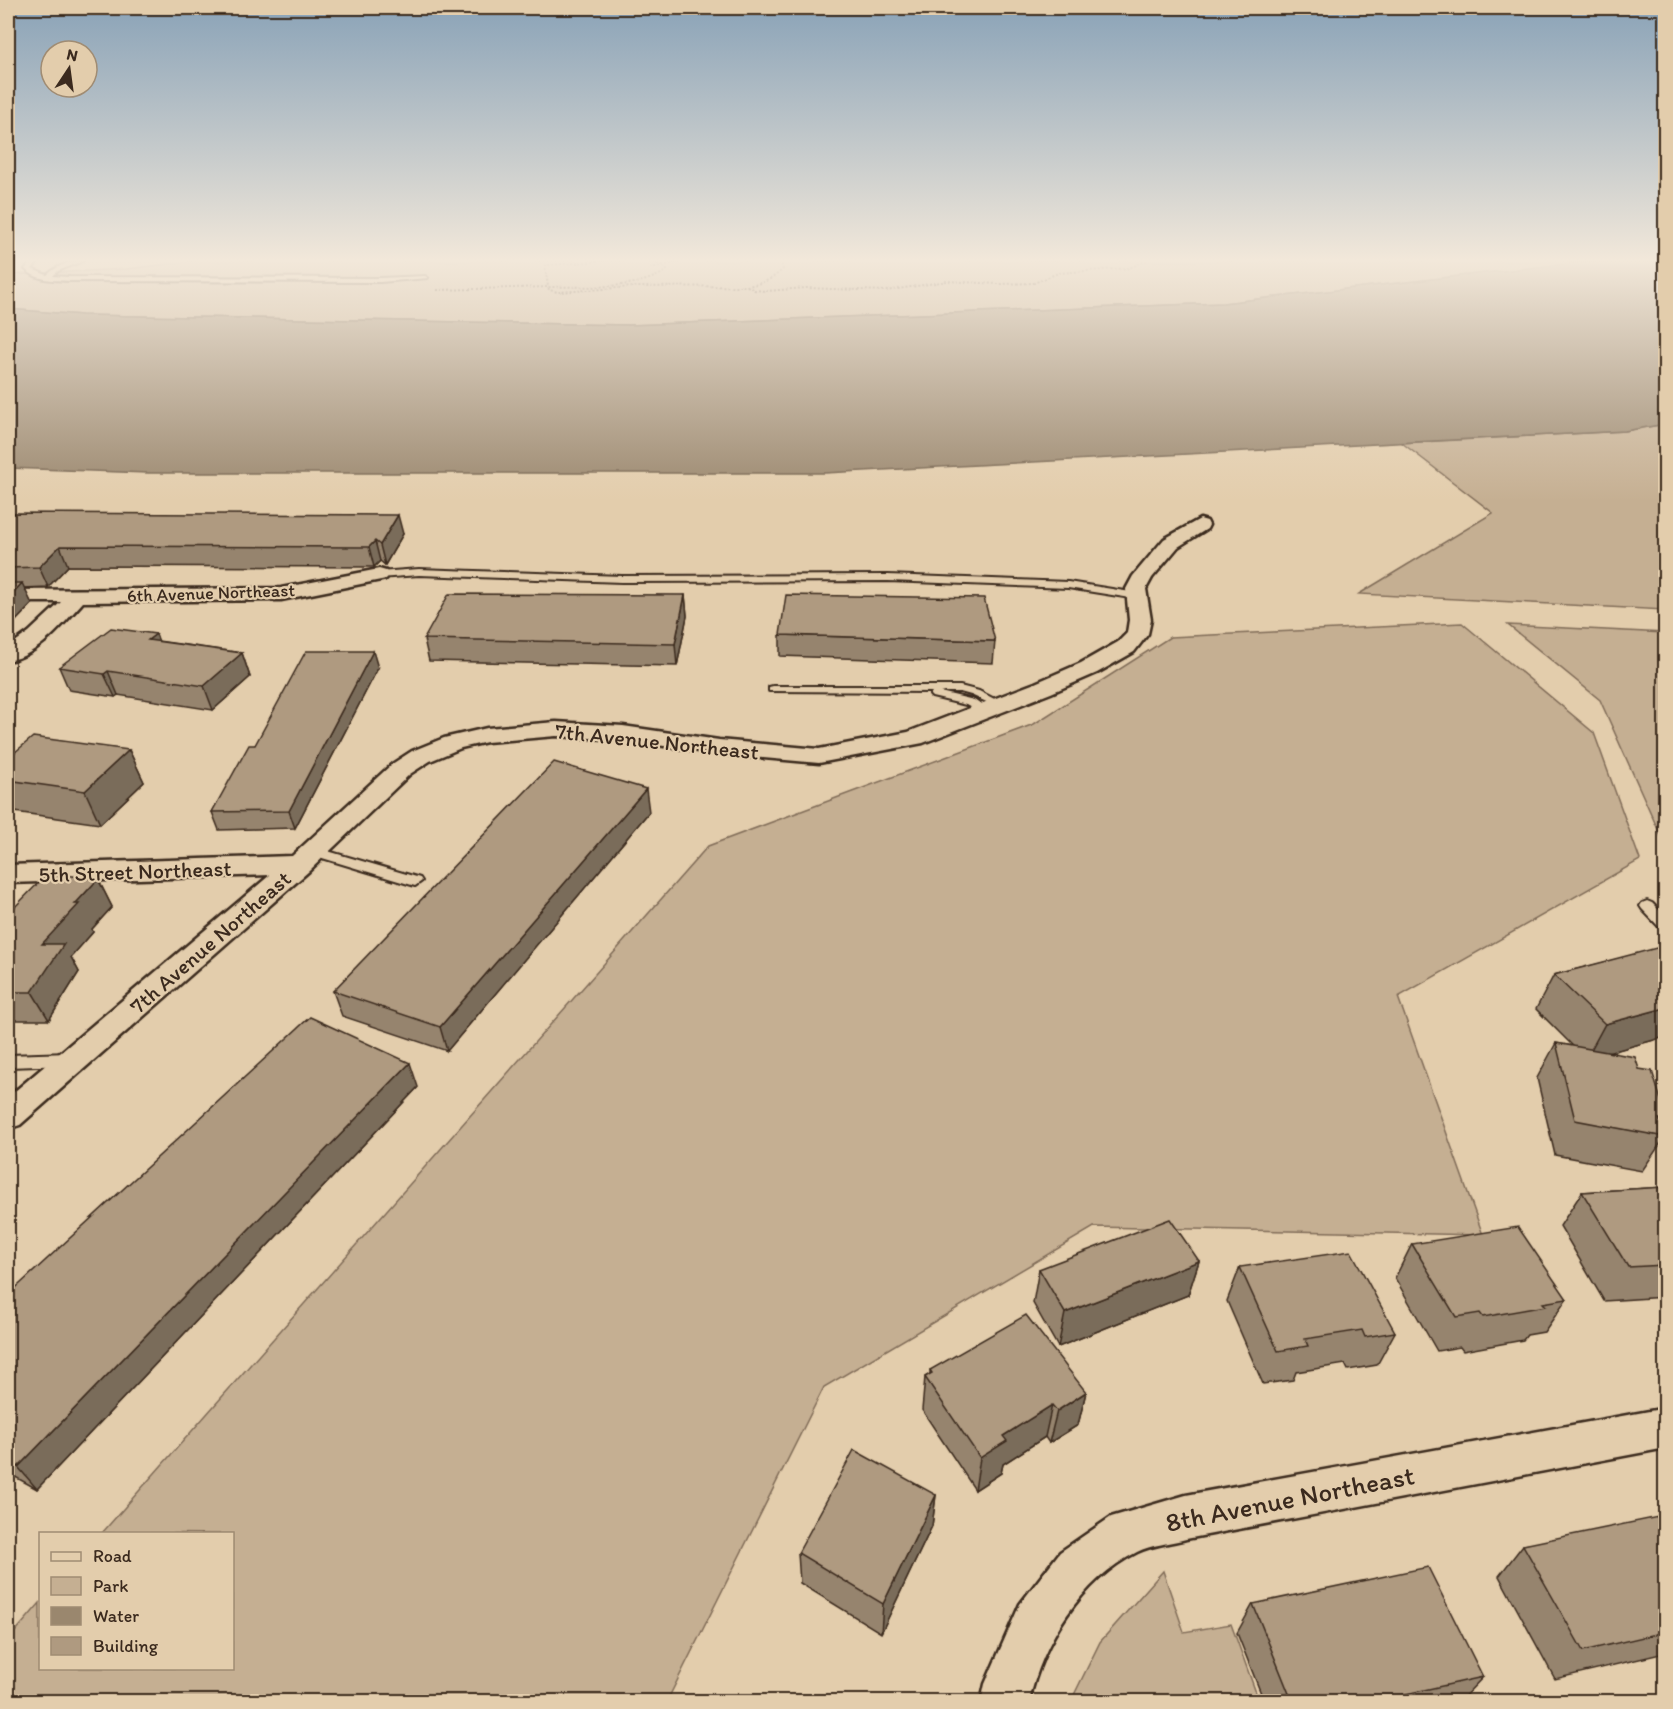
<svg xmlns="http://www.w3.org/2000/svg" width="1673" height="1709" viewBox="0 0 1673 1709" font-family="Itim,sans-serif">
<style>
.green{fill:#c5af92;stroke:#806c58;stroke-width:1.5}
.water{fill:#9a876e;stroke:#74624e;stroke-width:1.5}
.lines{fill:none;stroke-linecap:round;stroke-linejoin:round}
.service-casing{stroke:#3b2a1e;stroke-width:4}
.minor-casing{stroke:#3b2a1e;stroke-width:5}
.path{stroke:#3b2a1e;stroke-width:2;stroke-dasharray:2 2;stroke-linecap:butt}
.service{fill:#e3cdac;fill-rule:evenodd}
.minor{fill:#e3cdac;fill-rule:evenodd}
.wall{fill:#96846e;stroke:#3b2a1e;stroke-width:1.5}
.shaded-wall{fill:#7a6c5a;stroke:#3b2a1e;stroke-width:1.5}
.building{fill:#af9a80;stroke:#3b2a1e;stroke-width:1.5}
.labels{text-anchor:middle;stroke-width:4.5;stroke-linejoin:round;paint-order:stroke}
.far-street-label{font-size:18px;fill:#3b2a1e;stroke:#e3cdac}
.street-label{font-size:22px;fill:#3b2a1e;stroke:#e3cdac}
.near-street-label{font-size:27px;fill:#3b2a1e;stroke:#e3cdac}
</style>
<rect width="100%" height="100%" fill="#e3cdac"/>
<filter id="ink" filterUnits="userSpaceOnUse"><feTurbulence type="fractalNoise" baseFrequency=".0167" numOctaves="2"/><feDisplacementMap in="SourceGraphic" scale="12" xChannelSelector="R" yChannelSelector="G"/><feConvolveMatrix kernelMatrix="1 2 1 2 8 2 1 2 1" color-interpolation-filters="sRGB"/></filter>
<g filter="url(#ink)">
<path class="green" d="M195,261H1591L1223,303L629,325L82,315L8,309V275L126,269Z
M1665,424V610L1359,594L1493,513L1402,443L1625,431Z
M1462,623L1594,733L1640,860L1398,997L1483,1235L1094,1227L824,1387L667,1701L8,1702V1640L40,1603V1668H232V1534L102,1533L708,846L1034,724L1170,637Z
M1508,625L1665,633V845L1600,700Z
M1163,1571L1184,1632L1231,1624L1259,1701H1071L1100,1642Z"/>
<path class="water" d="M1591,261H1665V424L1625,431L825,473H148L8,468V309L82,315L629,325L1223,303Z"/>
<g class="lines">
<g class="service-casing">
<path id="service" d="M32,261H39L32,269L47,275C57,266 69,261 83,261L58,271L53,276L70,277L380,278L425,276L428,278L380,282L70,281C54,280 37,281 25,269Z
M419,569L622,576L888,575L1068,582L1137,593L1142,596L1137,599L1068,588L888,581L622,582L419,575L379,578L374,575L379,572Z
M773,686H960L979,691L1006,705L1000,708L971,695L960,692H940L974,700L990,711L984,715L966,705L932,697L930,695L932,692L769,691V687Z
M314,847L420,878L422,881L415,886L309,854L307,851L309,848Z
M1647,901L1652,903L1666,917V931L1661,929L1642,909L1640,906L1642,903Z
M69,1053L75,1055L77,1059L75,1063L69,1065L8,1067V1055Z"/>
</g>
<g class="minor-casing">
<path id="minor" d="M1200,519L1207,521L1209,525L1207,529L1178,547L1152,578L1146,589L1151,620L1148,634L1134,652L1097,673L1051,693L923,743L819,763L719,754L623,740L556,736L487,742L461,748L430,761L410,774L309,871L20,1125L8,1129V1097L270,875L8,883V865L292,856L392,764L412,751L444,738L487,728L556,722L623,726L719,740L819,749L908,732L1035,683L1081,663L1118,642L1127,633L1129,620L1126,589L1133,576L1164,539Z
M379,569L386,571L389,575L386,579L281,600L83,602C63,624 39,655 8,661V647L29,632L61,602H8V590L281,588Z
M1666,1408V1448L1186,1539C1171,1543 1151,1545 1137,1552C1081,1580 1042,1642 1029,1702H981L985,1684L1020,1604L1060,1552L1111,1517L1186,1495Z"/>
</g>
<path class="path" d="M606,261L545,265L548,287C583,286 638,291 667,270L662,265L643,261
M650,268L686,261
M747,286L754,290L766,291L806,288L886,291L947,281L999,284L1034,283L1058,273L1129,268L1146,261
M437,290L548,287L549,290L558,292L633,287L746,286C761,284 772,280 783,269L780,261"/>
<use href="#service" class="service"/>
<use href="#minor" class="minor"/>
</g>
<path class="wall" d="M8,513L403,534L385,565L380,561L374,567L68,566L48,587L24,588L32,604L8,629Z
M685,595L687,616L677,666L429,661L424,639Z
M156,634L158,641L242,653L250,677L213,710L118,695L115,697L69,690L59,667Z
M780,635L995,641L993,663L780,656Z
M378,668L295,828L219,830L212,812L255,745Z
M129,750L144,782L100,824L8,811V758Z
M649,812L447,1051L342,1016L333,991Z
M98,879L112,907L92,929L93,932L71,957L79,972L49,1020H8V914Z
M1665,947V1037L1610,1052L1639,1069L1665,1113V1125L1662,1129L1665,1137L1642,1171L1555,1155L1537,1078L1556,1043L1573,1046L1536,1009L1554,975Z
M418,1087L37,1489L8,1473V1295Z
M1665,1187V1297L1604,1301L1560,1226L1582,1192Z
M1412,1244L1567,1299L1544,1332L1527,1335L1523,1340L1463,1351L1460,1347L1437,1351L1395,1278Z
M1199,1261L1188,1295L1058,1347L1033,1303L1039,1269Z
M1240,1267L1395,1332L1377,1365L1348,1370L1345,1364L1296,1372L1293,1380L1263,1384L1227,1301Z
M930,1370L1086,1392L1078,1425L1049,1443L1045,1437L1003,1464L1001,1473L975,1490L922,1410L925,1377L930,1374Z
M936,1495L932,1526L881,1633L800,1583L798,1553Z
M1665,1529V1653L1555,1679L1499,1576L1523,1545Z
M1253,1604L1483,1677L1460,1701H1264L1237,1633Z"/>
<path class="shaded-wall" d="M398,515L403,534L385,565L380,545Z
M375,541L380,561L374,567L369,547Z
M60,546L68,566L48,587L39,567Z
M22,583L32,604L8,629V598Z
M685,595L687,616L677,666L675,644Z
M156,634L165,657L148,640Z
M373,651L378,668L295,828L289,811Z
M242,653L250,677L213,710L204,686Z
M108,671L118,695L115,697L104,674Z
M129,750L144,782L100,824L85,791Z
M646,789L649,812L447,1051L440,1027Z
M98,879L112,907L92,929L93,932L71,957L79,972L49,1020L32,992L42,944L75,904Z
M1665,1008V1037L1586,1059L1605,1024Z
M410,1063L418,1087L37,1489L18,1467Z
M1199,1261L1188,1295L1058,1347L1065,1313Z
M1086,1392L1078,1425L1049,1443L1057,1411Z
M1052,1405L1045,1437L1003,1464L1001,1473L975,1490L980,1458L1003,1436Z
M936,1495L932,1526L881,1633L883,1604Z"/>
<path class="building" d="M8,513L398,515L380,545L375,541L369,547L60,546L39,567L8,568Z
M8,583H22L8,598Z
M449,594L685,595L675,644L424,639Z
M786,595L984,598L995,641L780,635Z
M111,628L156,634L148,640L242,653L204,686L108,671L104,674L59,667Z
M306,651H373L289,811L212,812L249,745H255Z
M33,737L129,750L85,791L8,780V758Z
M554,762L646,789L440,1027L333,991Z
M48,873L98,879L75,904H79L42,944H64L32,992H8V914Z
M1664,946L1665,947V1008L1605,1024L1554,975Z
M310,1017L410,1063L18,1467L8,1462V1295Z
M1556,1043L1635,1057L1639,1069L1652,1071L1665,1113V1120L1659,1119L1665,1137L1575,1120Z
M1665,1187V1265L1628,1267L1582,1192Z
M1170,1219L1199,1261L1065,1313L1039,1269Z
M1518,1227L1567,1299L1543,1303L1546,1306L1483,1317L1480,1313L1456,1317L1412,1244Z
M1351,1251L1395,1332L1365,1337L1362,1330L1305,1339L1308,1346L1278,1351L1240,1267Z
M1026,1315L1086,1392L1057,1411L1052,1405L1003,1436L1007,1441L980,1458L925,1377L932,1373L930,1370Z
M854,1450L936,1495L883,1604L798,1553Z
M1658,1517L1665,1529V1632L1583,1651L1523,1545Z
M1428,1567L1483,1677L1374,1701H1292L1253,1604Z
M764,1697L780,1701H763Z"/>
</g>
<linearGradient id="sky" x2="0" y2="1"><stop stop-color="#89a2b7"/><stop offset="0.52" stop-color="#f2e8da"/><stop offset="1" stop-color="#f2e8da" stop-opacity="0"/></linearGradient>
<rect width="1673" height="501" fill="url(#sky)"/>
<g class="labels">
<g class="far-street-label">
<text transform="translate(211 593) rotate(-2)" y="6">6th Avenue Northeast</text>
</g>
<g class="street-label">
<text transform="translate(657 741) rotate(6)" y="8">7th Avenue Northeast</text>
<text transform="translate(135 871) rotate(-2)" y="8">5th Street Northeast</text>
<text transform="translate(210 942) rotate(-41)" y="8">7th Avenue Northeast</text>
</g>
<g class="near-street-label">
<text transform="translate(1290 1499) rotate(-11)" y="9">8th Avenue Northeast</text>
</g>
</g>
<rect width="1673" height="1709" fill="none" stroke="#e3cdac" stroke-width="30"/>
<rect x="15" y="15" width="1643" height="1679" fill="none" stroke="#3b2a1e" stroke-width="2" filter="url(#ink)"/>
<rect x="39" y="1532" width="195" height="138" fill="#e3cdac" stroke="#a08c73" stroke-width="1.5"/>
<rect x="51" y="1552" width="30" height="9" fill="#e3cdac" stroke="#a08c73" stroke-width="1.5"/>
<text x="93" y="1562" font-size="18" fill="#3b2a1e">Road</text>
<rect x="51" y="1577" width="30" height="18" fill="#c5af92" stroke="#a08c73" stroke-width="1.5"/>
<text x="93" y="1592" font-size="18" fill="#3b2a1e">Park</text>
<rect x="51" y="1607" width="30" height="18" fill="#9a876e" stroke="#a08c73" stroke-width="1.5"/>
<text x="93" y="1622" font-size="18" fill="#3b2a1e">Water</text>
<rect x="51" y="1637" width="30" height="18" fill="#af9a80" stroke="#a08c73" stroke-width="1.5"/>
<text x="93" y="1652" font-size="18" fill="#3b2a1e">Building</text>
<g transform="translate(69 69) rotate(13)"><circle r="28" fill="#e3cdac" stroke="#a08c73" stroke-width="1.5"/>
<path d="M0-4.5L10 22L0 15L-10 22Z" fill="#3b2a1e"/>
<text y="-9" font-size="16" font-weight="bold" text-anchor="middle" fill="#3b2a1e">N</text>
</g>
</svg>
